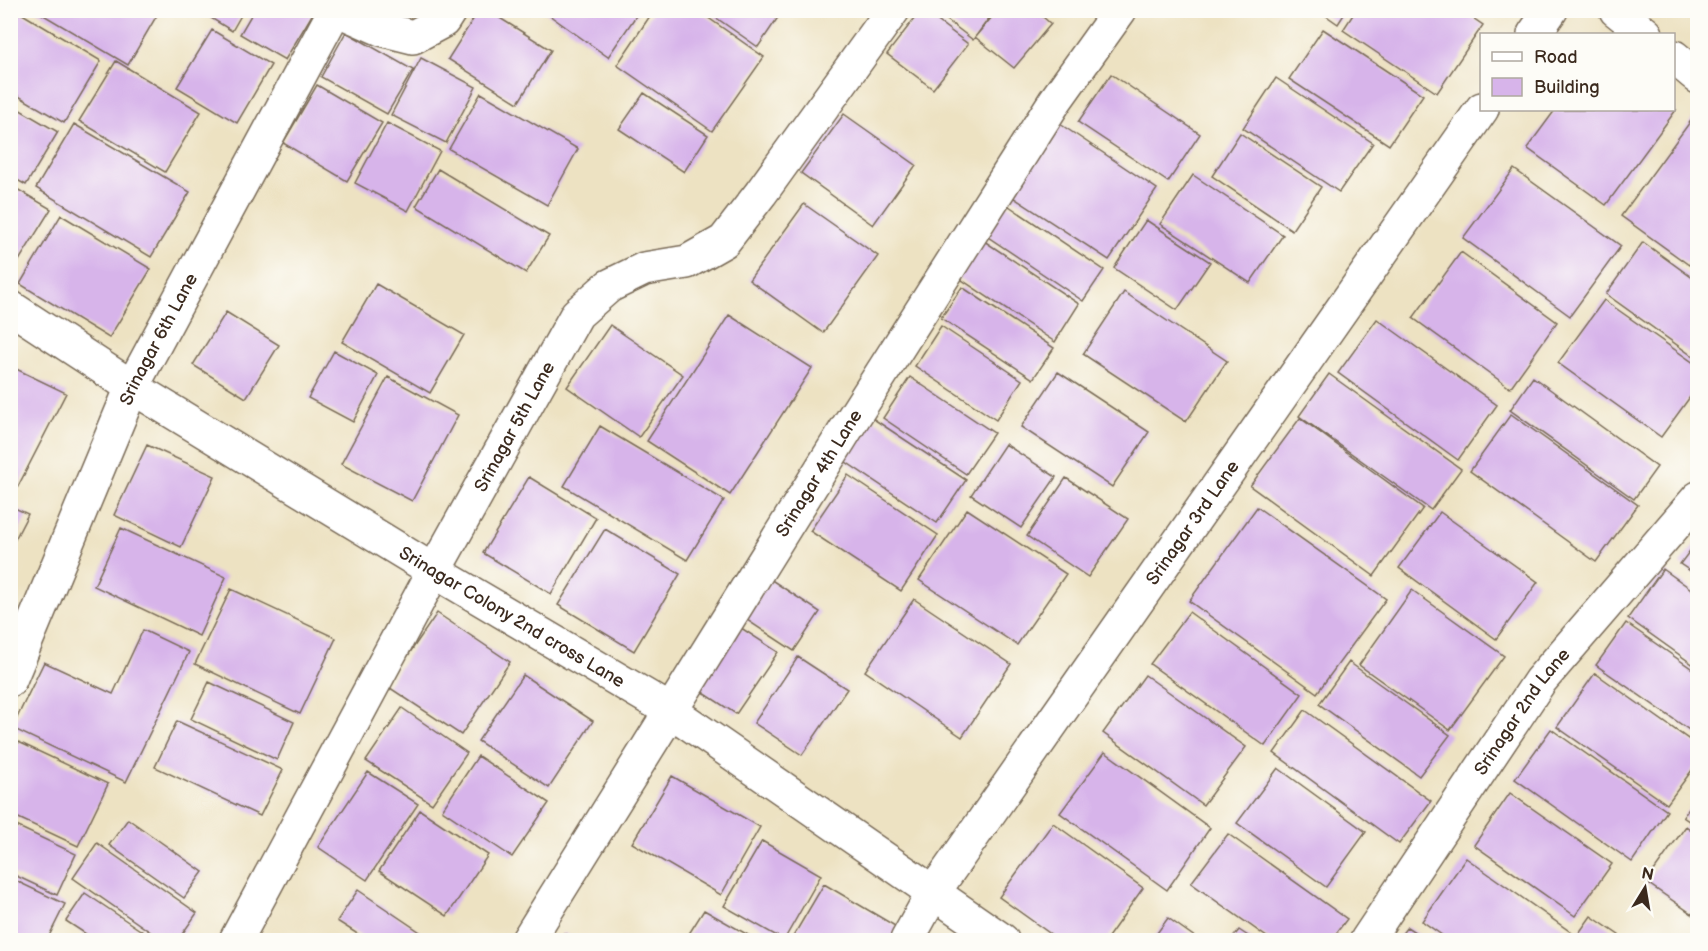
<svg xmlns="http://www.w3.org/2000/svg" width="1708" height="951" viewBox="0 0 1708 951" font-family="'Balsamiq Sans',sans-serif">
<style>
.building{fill:#d7b4ea}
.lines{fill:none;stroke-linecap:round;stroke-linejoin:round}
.street-casing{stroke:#796a57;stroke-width:36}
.street{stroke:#fff;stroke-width:33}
.labels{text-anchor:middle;stroke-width:4.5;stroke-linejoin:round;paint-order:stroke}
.street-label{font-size:18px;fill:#3b2a1e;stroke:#fdfcf7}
</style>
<rect width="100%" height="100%" fill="#fdfcf7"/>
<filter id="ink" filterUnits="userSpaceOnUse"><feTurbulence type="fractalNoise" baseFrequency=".0167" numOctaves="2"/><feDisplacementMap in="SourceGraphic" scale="12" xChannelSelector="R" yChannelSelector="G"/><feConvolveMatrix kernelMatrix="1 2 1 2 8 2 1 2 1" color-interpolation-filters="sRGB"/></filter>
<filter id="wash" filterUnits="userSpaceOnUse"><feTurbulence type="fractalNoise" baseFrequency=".008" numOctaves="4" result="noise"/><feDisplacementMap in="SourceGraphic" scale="24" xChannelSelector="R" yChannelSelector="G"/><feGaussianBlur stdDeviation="1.35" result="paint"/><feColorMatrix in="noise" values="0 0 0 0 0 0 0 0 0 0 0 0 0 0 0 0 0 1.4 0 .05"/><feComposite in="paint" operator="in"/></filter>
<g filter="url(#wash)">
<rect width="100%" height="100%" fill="#ede2c2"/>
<g id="blocks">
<path class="building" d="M35,10H160L128,65Z
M198,10H244L232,31Z
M254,10H315L285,60L240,34Z
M479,10H487L551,50L518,103L448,59Z
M542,10H640L608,57Z
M654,10H697L764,57L712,131L617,65Z
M705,10H783L758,47Z
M921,10H923L968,44L933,89L887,54Z
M934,10H995L973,40Z
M998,10H1035L1051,24L1014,68L975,37Z
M1318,10H1347L1338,24Z
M1356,10H1461L1483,25L1437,93L1343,30Z
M19,12L101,61L64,123L10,91V25Z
M1323,29L1423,95L1389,145L1289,79Z
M212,30L271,65L237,123L177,87Z
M346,32L413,70L387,114L321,77Z
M421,58L476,87L446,143L391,115Z
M116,61L201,112L165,172L79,121Z
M1111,74L1200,134L1168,182L1078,122Z
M1276,78L1373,143L1339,192L1243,128Z
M317,85L382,123L347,181L283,143Z
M481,93L578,149L547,205L449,149Z
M644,93L708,135L684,172L619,129Z
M10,104L58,132L26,185L10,176Z
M1555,110H1676L1606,205L1527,148Z
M1698,111V254L1689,265L1621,216Z
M844,114L916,165L873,225L801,173Z
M1057,122L1157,189L1109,260L1008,194Z
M387,123L440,151L408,211L355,183Z
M74,124L190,192L151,257L36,188Z
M1240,133L1321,187L1292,230L1212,176Z
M438,169L549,236L526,273L416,206Z
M1514,169L1621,246L1570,316L1463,238Z
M1193,175L1283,235L1250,283L1160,224Z
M10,185L51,209L10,275Z
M804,204L878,256L823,333L749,280Z
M1006,204L1104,270L1083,301L985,235Z
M61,215L151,269L109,338L20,284Z
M1146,220L1210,262L1177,310L1114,268Z
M981,239L1079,304L1055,342L956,276Z
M1643,242L1698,282V360L1606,294Z
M1461,252L1557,322L1510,388L1413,318Z
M376,284L464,335L430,393L342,342Z
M962,287L1054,348L1033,379L941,318Z
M1124,292L1227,361L1186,422L1083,354Z
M1604,300L1698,366V386L1661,437L1558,363Z
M226,312L279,345L246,398L193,365Z
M729,315L812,368L730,495L647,441Z
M1377,319L1497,405L1458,460L1338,373Z
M610,325L683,375L639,437L567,387Z
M941,326L1022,380L996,420L915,366Z
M334,351L378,375L353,422L308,398Z
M10,366L66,393L12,498H10Z
M1058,372L1149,432L1112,487L1021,427Z
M1329,374L1461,469L1431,510L1299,416Z
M388,377L458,415L412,501L341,464Z
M910,377L994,433L966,474L883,418Z
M1533,377L1657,467L1634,499L1510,410Z
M866,414L966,480L937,523L837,456Z
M1511,414L1638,505L1596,562L1470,471Z
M1300,418L1423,508L1374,576L1250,486Z
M600,426L724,500L687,560L564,486Z
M1005,444L1056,477L1021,528L971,495Z
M147,445L215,476L181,547L114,515Z
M848,475L938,535L901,591L810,531Z
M529,477L596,518L551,594L483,553Z
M1066,478L1128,519L1088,577L1027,536Z
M10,506L28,514L10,549Z
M1257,507L1386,599L1317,693L1189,601Z
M967,509L1066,574L1017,645L919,580Z
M1440,512L1538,582L1496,639L1399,568Z
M121,528L226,577L199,636L94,586Z
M605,529L680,574L634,651L558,605Z
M1698,540V576L1680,564Z
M1663,569L1698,594V668L1628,618Z
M767,577L820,612L794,651L741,616Z
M231,589L336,638L300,714L195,664Z
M1412,590L1504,656L1450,730L1359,665Z
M914,599L1011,664L962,737L865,671Z
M1189,612L1302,694L1265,746L1150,664Z
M437,613L510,662L461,735L387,686Z
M1626,623L1698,673V736L1596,665Z
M735,624L778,652L736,714L693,686Z
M143,630L189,652L126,782L12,728L44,662L113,694Z
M798,657L847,689L802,755L754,723Z
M1349,662L1450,735L1419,776L1319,704Z
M1595,673L1698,746V762L1667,804L1557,727Z
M523,675L593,721L549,788L478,741Z
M1145,675L1246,747L1203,805L1103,733Z
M209,682L294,722L277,760L191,719Z
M402,708L467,753L432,804L366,761Z
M1305,710L1431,801L1399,844L1274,753Z
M177,721L283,770L260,816L155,767Z
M1551,729L1667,811L1632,862L1515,779Z
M10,738L108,784L78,846L10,814Z
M1105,752L1210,828L1167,890L1060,813Z
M478,756L549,803L512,857L442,810Z
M1278,768L1366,832L1326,887L1237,823Z
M368,772L418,804L367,880L318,847Z
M672,776L760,827L721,895L632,843Z
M1510,793L1612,864L1575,916L1474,845Z
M1698,796V827L1683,817Z
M420,810L488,855L447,916L379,871Z
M128,819L203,872L184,898L109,845Z
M10,823L76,854L57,895L10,873Z
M1053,823L1143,888L1106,940H1059L999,897Z
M1686,826L1698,835V918L1646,882Z
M1228,834L1347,919L1331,940H1271L1191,883Z
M762,841L821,875L784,940L724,906Z
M97,843L197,913L178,940H162L73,878Z
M1466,858L1572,933L1567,940H1449L1422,921Z
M10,878L65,904L47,940H10Z
M824,884L902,930L896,940H791Z
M358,890L423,934L419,940H367L337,921Z
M85,893L155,940H95L66,921Z
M704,910L757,940H685Z
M1591,916L1626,940H1574Z
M1168,918L1199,940H1152Z
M1407,927L1427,940H1397Z
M1239,930L1254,940H1231Z
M564,933L578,940H560Z"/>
</g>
</g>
<g filter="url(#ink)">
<use href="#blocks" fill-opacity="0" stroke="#796a57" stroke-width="1.5"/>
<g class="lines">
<g class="street-casing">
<g id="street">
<path d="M338,10L381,29L413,37L443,21L450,10"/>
<path d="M1616,10L1646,34"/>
<path d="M1534,34L1551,10"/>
<path d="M1674,57L1698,77"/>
<path id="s1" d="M10,307L132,387L434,571L671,711L1002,940"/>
<path id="s2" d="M10,680L132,387L335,10"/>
<path id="s3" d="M236,940L434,571L577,314L609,286L644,269L687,262L724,241L761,193L893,10"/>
<path id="s4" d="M528,940L850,423L1055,101L1120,10"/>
<path id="s5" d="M907,940L933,893L1482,109"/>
<path id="s6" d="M1367,940L1540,681L1698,498"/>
</g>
</g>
<use href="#street" class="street"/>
</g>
</g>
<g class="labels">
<g class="street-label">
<text dy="6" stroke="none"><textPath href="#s2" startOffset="372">Srinagar 6th Lane</textPath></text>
<text dy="6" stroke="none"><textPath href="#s3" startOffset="584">Srinagar 5th Lane</textPath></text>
<text dy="6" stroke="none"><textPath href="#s4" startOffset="550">Srinagar 4th Lane</textPath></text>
<text dy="6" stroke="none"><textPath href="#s5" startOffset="506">Srinagar 3rd Lane</textPath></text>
<text dy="6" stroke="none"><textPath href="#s1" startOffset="590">Srinagar Colony 2nd cross Lane</textPath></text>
<text dy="6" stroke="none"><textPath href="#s6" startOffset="276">Srinagar 2nd Lane</textPath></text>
</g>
</g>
<rect width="1708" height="951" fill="none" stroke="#fdfcf7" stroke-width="36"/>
<rect x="1480" y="33" width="195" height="78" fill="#fdfcf7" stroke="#afa8a0" stroke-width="1.5"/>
<rect x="1492" y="52" width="30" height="9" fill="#ffffff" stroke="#afa8a0" stroke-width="1.5"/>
<text x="1534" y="63" font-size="18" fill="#3b2a1e">Road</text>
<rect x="1492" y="78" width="30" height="18" fill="#d7b4ea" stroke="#afa8a0" stroke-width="1.5"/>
<text x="1534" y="93" font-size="18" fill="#3b2a1e">Building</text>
<g transform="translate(1645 888) rotate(11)" stroke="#fdfcf7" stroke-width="4.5" paint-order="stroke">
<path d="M0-4.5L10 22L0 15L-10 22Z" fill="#3b2a1e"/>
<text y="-9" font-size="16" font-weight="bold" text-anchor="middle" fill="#3b2a1e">N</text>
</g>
</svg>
